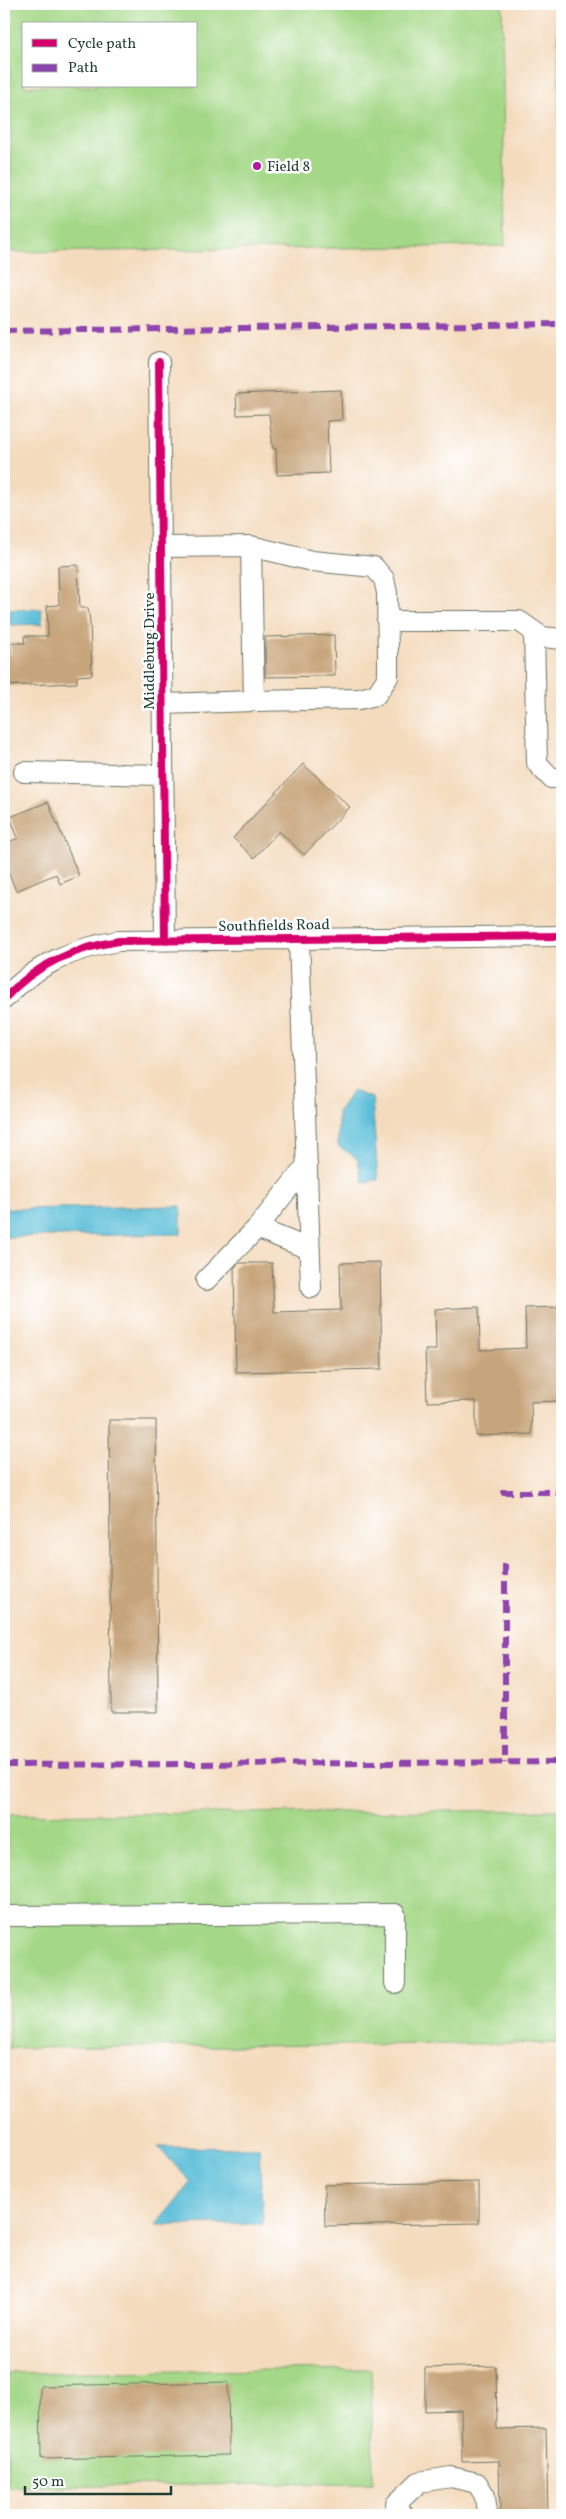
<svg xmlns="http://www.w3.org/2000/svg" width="566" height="2519" viewBox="0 0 566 2519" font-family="Vollkorn,serif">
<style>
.green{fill:#a4d887;stroke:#628a5e;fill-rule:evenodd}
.water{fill:#5abed8;stroke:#3c7e86}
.building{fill:#c7a57b}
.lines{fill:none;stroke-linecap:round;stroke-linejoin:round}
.minor-casing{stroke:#6a7464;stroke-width:22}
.minor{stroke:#fff;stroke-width:20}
.quiet{stroke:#8e44ad;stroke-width:6;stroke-dasharray:12 6;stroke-linecap:butt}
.cycleway-casing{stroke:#fff;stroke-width:11}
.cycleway{stroke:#d6006c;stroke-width:8}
.poi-dot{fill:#b5179e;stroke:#fff;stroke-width:2}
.labels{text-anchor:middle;stroke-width:5;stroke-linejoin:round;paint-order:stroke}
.poi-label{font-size:15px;fill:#1f3d34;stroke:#fff;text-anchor:start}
.street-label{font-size:15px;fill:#1f3d34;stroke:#fff}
</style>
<rect width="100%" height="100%" fill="#fff"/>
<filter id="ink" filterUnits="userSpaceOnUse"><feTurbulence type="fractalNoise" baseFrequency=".02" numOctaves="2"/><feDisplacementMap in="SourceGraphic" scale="10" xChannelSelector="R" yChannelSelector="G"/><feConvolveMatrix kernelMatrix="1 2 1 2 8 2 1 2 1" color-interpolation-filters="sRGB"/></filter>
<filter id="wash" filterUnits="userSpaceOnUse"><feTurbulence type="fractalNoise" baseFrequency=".0096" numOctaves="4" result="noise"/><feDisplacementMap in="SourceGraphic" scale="20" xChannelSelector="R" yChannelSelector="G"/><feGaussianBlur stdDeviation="1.12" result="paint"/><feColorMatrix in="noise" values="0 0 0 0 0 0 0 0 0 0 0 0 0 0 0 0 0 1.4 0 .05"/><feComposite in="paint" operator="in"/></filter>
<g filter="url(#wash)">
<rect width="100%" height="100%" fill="#f4dbbe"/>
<path class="green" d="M9,4H502L505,246L12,252ZM24,24H196V86H24Z
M557,4H562V251H561Z
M562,1810V2043L9,2048L7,1815Z
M371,2369L373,2483L8,2487L7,2373Z"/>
<path class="water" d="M41,609L42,624L10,625L9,610Z
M353,1091L372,1098L378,1180L363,1182L357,1158L338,1146V1111Z
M181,1206V1234L6,1237V1209Z
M158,2147L259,2148L263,2224L156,2225L191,2182Z"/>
<g id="blocks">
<path class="building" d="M341,390L342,420L327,421L329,473L277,475L276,448L273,449L269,414L237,415L236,394Z
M78,565L80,608H88L90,622L92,675L77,676V683L4,686V654H11L10,643H25L24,636H48L47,606L59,605L58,566Z
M334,635L335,676L265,677V637Z
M303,764L350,807L304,855L279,831L254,858L233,838Z
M48,802L79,876L60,884L56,874L16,891L4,862V844L18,838L10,817Z
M380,1262L382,1369L236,1372L234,1268L239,1263H272L274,1312L341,1310L340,1263Z
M479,1307L480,1350L526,1348L525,1308L562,1307V1401L531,1402L532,1434L476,1436V1401L427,1402L425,1350H436L435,1309Z
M109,1420H156L158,1712H111Z
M479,2182V2223L325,2226L324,2185Z
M496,2366L497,2429L546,2428L548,2515H500L499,2461L462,2462L461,2410L425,2411V2368Z
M228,2382L229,2455L41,2459L40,2386Z"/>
</g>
</g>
<g filter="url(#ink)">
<use href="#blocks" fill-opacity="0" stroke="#6a7464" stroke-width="1"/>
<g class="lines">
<g class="minor-casing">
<path id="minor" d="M159,362L165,940
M251,546L312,561L374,567L384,579L387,593L388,656V677L376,695L359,699L254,701
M162,547L251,546L254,701L164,704
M387,621H519L542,637L562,639
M534,632L537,763L551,778H562
M24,772L163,775
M299,939L311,1288
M4,999C36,964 74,948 119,941L562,936
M257,1228L309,1249
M206,1280L257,1228L307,1165
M4,1916L395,1914V1983
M403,2515L396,2504L419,2482L451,2477L477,2483L485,2496L487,2514L486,2515"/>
</g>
<use href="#minor" class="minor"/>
<path class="quiet" d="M4,331L562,324
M501,1492H562
M505,1564V1763
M4,1765L562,1762"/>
<g class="cycleway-casing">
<path id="cycleway" d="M159,362L165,940
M4,999C36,964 74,948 119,941L562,936"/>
</g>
<use href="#cycleway" class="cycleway"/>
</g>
</g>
<circle class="poi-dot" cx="257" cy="166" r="5"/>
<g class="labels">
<g class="poi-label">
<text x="267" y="171">Field 8</text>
</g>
<g class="street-label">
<text transform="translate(149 651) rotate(-90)" y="5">Middleburg Drive</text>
<text transform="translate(274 925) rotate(-1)" y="5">Southfields Road</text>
</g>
</g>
<rect width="566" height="2519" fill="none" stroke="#fff" stroke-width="20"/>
<rect x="22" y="22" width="175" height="65" fill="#ffffff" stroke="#a5b1ae"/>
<rect x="32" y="39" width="25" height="8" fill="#d6006c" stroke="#a5b1ae"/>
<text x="68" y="48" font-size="15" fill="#1f3d34">Cycle path</text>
<rect x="32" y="64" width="25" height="8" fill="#8e44ad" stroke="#a5b1ae"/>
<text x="68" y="72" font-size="15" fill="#1f3d34">Path</text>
<path d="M25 2486v8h146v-8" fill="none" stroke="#1f3d34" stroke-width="2.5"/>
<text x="32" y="2486" font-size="15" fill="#1f3d34" stroke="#ffffff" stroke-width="4" paint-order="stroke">50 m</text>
</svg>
